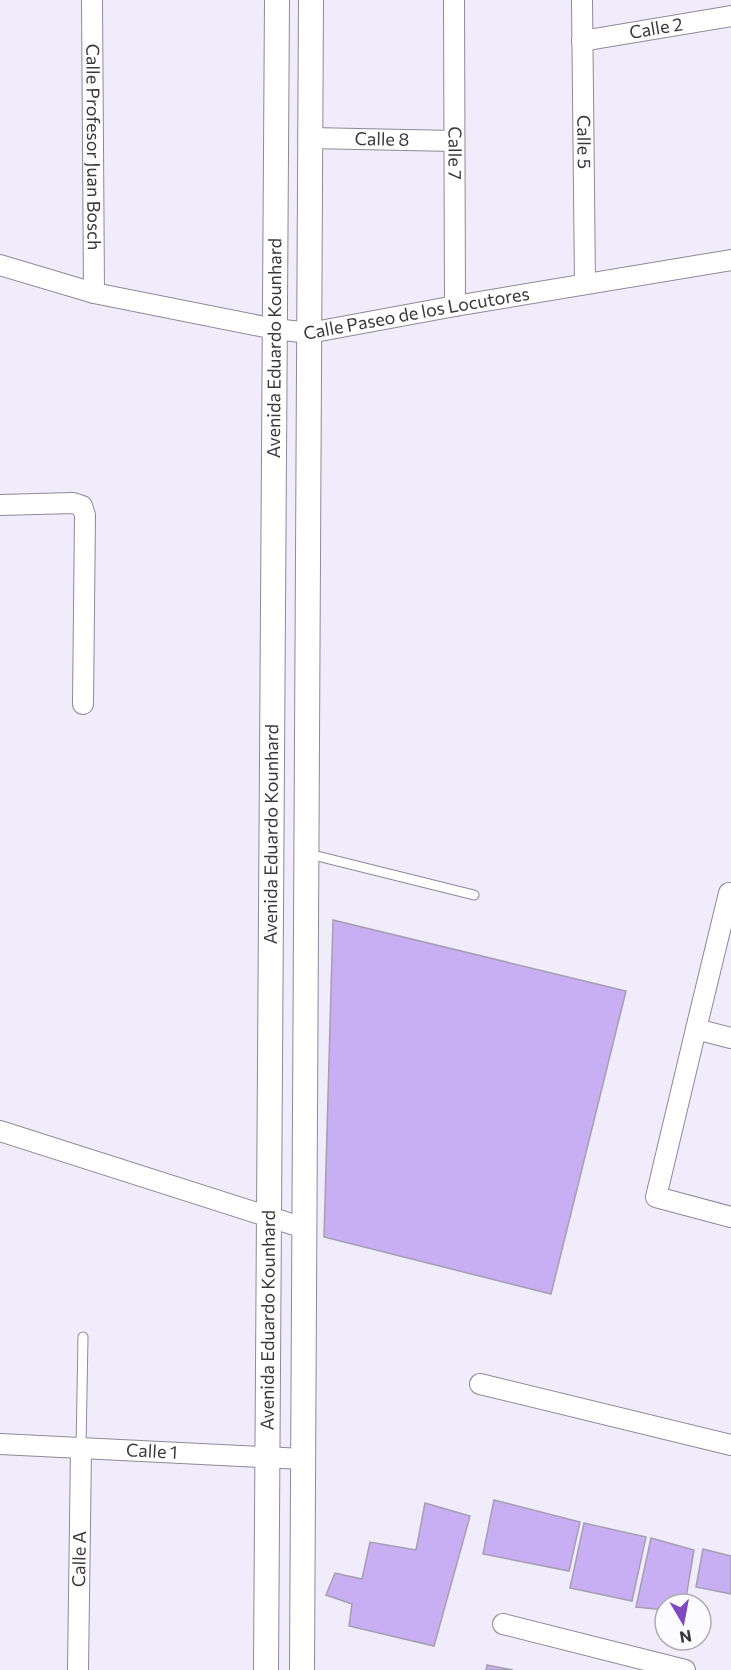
<svg xmlns="http://www.w3.org/2000/svg" width="731" height="1670" viewBox="0 0 731 1670" font-family="Commissioner,sans-serif">
<style>
.building{fill:#c8aff3;stroke:#a49fae;stroke-width:1.5}
.lines{fill:none;stroke-linecap:round;stroke-linejoin:round}
.service-casing{stroke:#8e8998;stroke-width:11}
.minor-casing{stroke:#8e8998;stroke-width:22}
.tertiary-casing{stroke:#8e8998;stroke-width:26}
.service{stroke:#fff;stroke-width:9}
.minor{stroke:#fff;stroke-width:20}
.tertiary{stroke:#fff;stroke-width:24}
.labels{text-anchor:middle;stroke-width:4.5;stroke-linejoin:round;paint-order:stroke}
.street-label{font-size:18px;fill:#39373d;stroke:#fcfbff}
</style>
<rect width="100%" height="100%" fill="#f1ecfc"/>
<path class="building" d="M333,920L626,991L551,1294L324,1237Z
M494,1500L580,1522L569,1571L483,1554Z
M425,1503L470,1516L434,1646L349,1626L352,1604L326,1595L335,1573L362,1579L370,1542L416,1550Z
M584,1523L646,1537L632,1601L570,1588Z
M651,1538L694,1550L685,1604H665V1610L636,1607Z
M703,1549L731,1556V1594L696,1587Z
M487,1665L513,1670H486Z"/>
<g class="lines">
<g class="service-casing">
<path id="service" d="M309,854L474,895
M81,1448L83,1337"/>
</g>
<g class="minor-casing">
<g id="minor">
<path id="s1" d="M92,0L94,293"/>
<path id="s2" d="M454,0L455,306"/>
<path id="s3" d="M582,0L585,284"/>
<path id="s4" d="M582,41L731,16"/>
<path id="s5" d="M310,138L454,141"/>
<path id="s6" d="M0,265L94,293L275,329L309,333L455,306L731,260"/>
<path d="M0,505L73,503L82,506L85,515L83,704"/>
<path d="M696,1029L729,893"/>
<path d="M731,1038L696,1029L656,1197L731,1217"/>
<path d="M0,1131L304,1228"/>
<path d="M480,1384L731,1445"/>
<path id="s7" d="M0,1444L303,1459"/>
<path d="M503,1624L685,1670"/>
<path id="s8" d="M78,1670L81,1448"/>
</g>
</g>
<g class="tertiary-casing">
<g id="tertiary">
<path id="s9" d="M266,1670L277,0"/>
<path d="M302,1670L311,0"/>
</g>
</g>
<use href="#service" class="service"/>
<use href="#minor" class="minor"/>
<use href="#tertiary" class="tertiary"/>
</g>
<g class="labels">
<g class="street-label">
<text dy="6" stroke="none"><textPath href="#s4" startOffset="75">Calle 2</textPath></text>
<text dy="6" stroke="none"><textPath href="#s5" startOffset="72">Calle 8</textPath></text>
<text dy="6" stroke="none"><textPath href="#s3" startOffset="142">Calle 5</textPath></text>
<text dy="6" stroke="none"><textPath href="#s1" startOffset="147">Calle Profesor Juan Bosch</textPath></text>
<text dy="6" stroke="none"><textPath href="#s2" startOffset="153">Calle 7</textPath></text>
<text dy="6" stroke="none"><textPath href="#s6" startOffset="426">Calle Paseo de los Locutores</textPath></text>
<text dy="6" stroke="none"><textPath href="#s9" startOffset="1322">Avenida Eduardo Kounhard</textPath></text>
<text dy="6" stroke="none"><textPath href="#s9" startOffset="836">Avenida Eduardo Kounhard</textPath></text>
<text dy="6" stroke="none"><textPath href="#s9" startOffset="350">Avenida Eduardo Kounhard</textPath></text>
<text dy="6" stroke="none"><textPath href="#s7" startOffset="152">Calle 1</textPath></text>
<text dy="6" stroke="none"><textPath href="#s8" startOffset="111">Calle A</textPath></text>
</g>
</g>
<g transform="translate(683 1622) rotate(170)"><circle r="28" fill="#fcfbff" stroke="#aeadb1" stroke-width="1.5"/>
<path d="M0-4.5L10 22L0 15L-10 22Z" fill="#7f4ac1"/>
<text y="-9" font-size="16" font-weight="bold" text-anchor="middle" fill="#39373d">N</text>
</g>
</svg>
